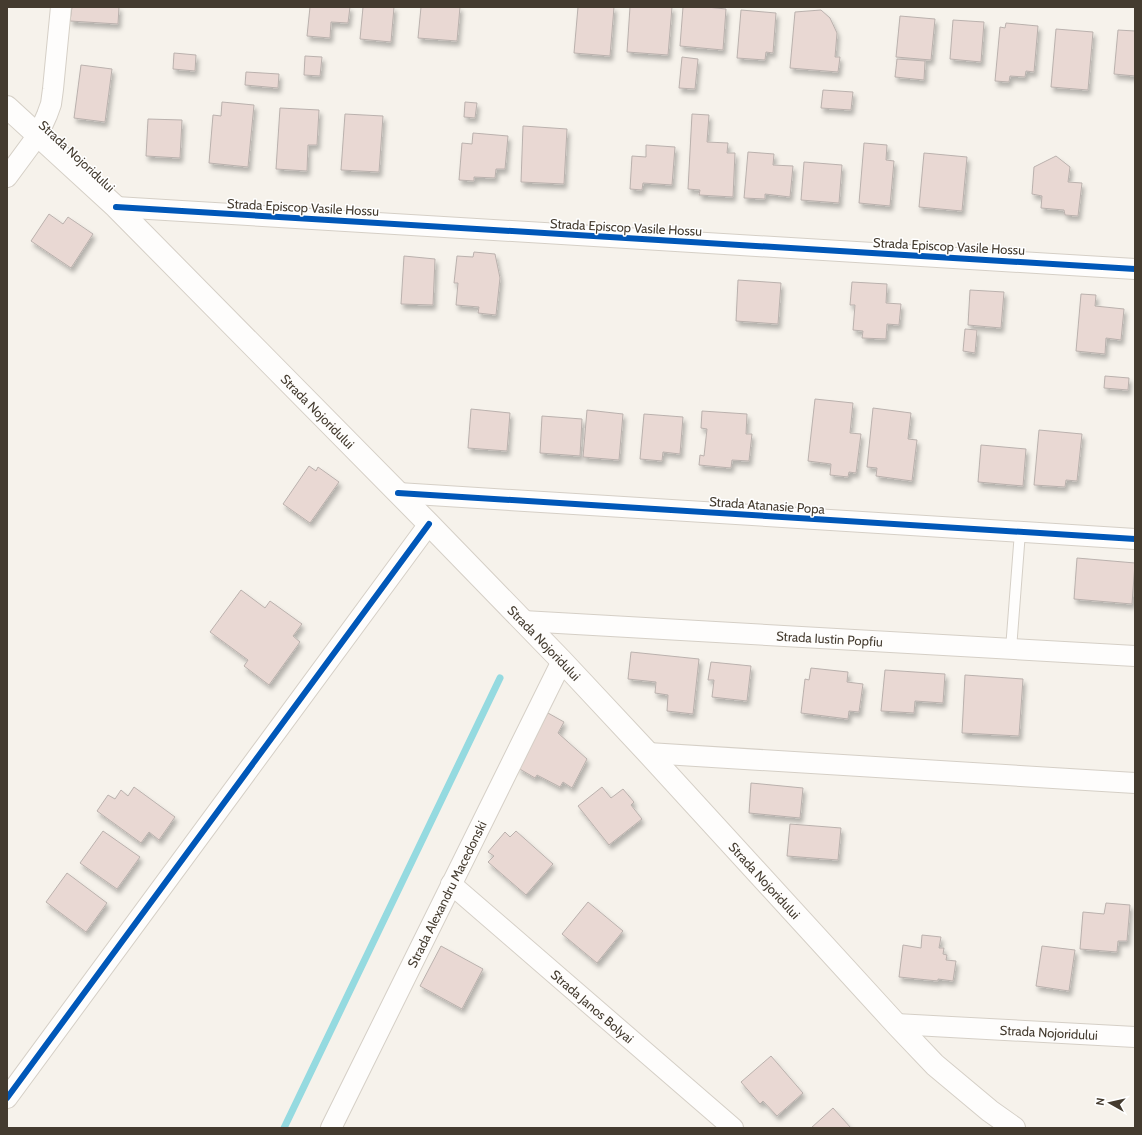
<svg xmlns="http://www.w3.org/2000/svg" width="1142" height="1135" viewBox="0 0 1142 1135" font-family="Cabin,sans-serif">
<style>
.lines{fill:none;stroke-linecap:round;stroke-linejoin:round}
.stream{stroke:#95dae0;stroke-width:7}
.building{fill:#e9d8d3;stroke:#bab1ad;filter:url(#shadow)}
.service-casing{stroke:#d5cfc6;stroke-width:12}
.minor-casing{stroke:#d5cfc6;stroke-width:22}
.secondary-casing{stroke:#d5cfc6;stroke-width:24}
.service{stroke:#fefdfc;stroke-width:10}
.minor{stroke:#fefdfc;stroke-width:20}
.secondary{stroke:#fefdfc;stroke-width:22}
.cycleway-casing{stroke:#fff;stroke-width:8}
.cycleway{stroke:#0057b8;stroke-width:6}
.labels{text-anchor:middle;stroke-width:3;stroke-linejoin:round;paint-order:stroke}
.street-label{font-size:13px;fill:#443b2f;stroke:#fff}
</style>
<defs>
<filter id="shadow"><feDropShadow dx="2.5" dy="4.5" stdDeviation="2" flood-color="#0004"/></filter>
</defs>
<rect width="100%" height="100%" fill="#f6f2eb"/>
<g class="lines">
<path class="stream" d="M284,1128L500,678"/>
</g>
<path class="building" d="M72,7H119L118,24L70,21Z
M310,7H350L348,23L331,22L330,38L307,36Z
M363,7H394L391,42L360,39Z
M421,7H460L457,41L418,38Z
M578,7H614L610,56L574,53Z
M630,7H672L668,55L627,52Z
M683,7H707L726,9L723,50L680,46Z
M741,10L776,13L773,53L766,52L765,60L737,58Z
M821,10L830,18L837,33L835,57H840L838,72L790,68L795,12Z
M900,16L935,19L931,60L896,57Z
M953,20L984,22L981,62L950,59Z
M1006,23L1038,26L1034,72L1026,71L1025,77L1010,76L1009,82L995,81L1000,27L1005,28Z
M1056,29L1093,32L1088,90L1051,87Z
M1118,30L1135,31V76L1114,74Z
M174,53L196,55L195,71L173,69Z
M305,56L322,57L320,76L304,75Z
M682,57L698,59L695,89L679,88Z
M897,59L925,61L924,80L895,77Z
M81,65L112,69L105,122L74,118Z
M246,72L279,74L278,88L245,85Z
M823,90L853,92L851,110L821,108Z
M222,102L254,105L248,167L209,163L213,115L221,116Z
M465,102L477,103L475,118L464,117Z
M280,108L319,110L317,145H308L307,171L276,169Z
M345,114L383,116L379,172L341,170Z
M692,114L709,115L707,142L728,143L727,153H735L733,197L699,195L700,190L688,189Z
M148,119L182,120L180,158L146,156Z
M523,126L567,129L564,184L521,182Z
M473,133L508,136L505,169H496L495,178L474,177V181L459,180L462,143L472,144Z
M864,143L887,145L886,160L894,161L890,206L859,203Z
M646,145L675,147L672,185L643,183L642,190L630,189L632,156L646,157Z
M748,152L774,154L773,165L793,166L790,197L765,194V199L744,198Z
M924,153L967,157L962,211L919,207Z
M1056,156L1070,167L1068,182L1082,183L1078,216L1065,215L1064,210L1041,208L1042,196L1032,194L1034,167Z
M804,162L842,165L839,203L801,200Z
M49,214L63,224L68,217L93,234L71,268L31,241Z
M474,252L495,254L500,278L496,315L478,313L479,307L456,305L458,283H454L457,256L473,257Z
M404,256L435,259L433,305L401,304Z
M738,280L781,283L778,324L736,321Z
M852,282L887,284L886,303L901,304L899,325L887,324L886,339L862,338L863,331L853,330L855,305H850Z
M970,290L1004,292L1001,328L968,325Z
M1081,294L1096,295L1095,306L1124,309L1121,340L1106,338L1105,354L1076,351Z
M965,329L977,330L975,353L963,351Z
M1105,376L1129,378L1128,390L1104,388Z
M815,399L853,403L850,433L861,434L856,473L849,472L848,477L830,475L831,464L808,461Z
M873,408L911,413L908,439L917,440L912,481L876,476L877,468L867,467Z
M471,409L510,413L507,451L468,448Z
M587,410L623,414L619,460L583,457Z
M702,411L747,414L746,434H752L749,461L732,460L731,468L699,465L700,455L704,456L707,429L701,428Z
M644,414L683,417L680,454L663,452L662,461L640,459Z
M542,416L582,419L580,456L540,453Z
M1039,430L1082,434L1077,481L1066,480L1065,487L1034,485Z
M981,445L1026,449L1023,486L978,482Z
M309,466L316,471L318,467L339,482L310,523L283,504Z
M1077,558L1135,563L1132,604L1074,599Z
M241,590L265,608L270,601L302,624L293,636L300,642L269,685L244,666L248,660L210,632Z
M631,652L699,659L693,714L667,711L668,695L655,693L656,682L628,679Z
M711,662L751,666L747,701L712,697L714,680H708Z
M811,668L848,672L847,682L863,684L859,712L849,711L848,719L801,713L805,679L809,680Z
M885,670L945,674L943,703L915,701L914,713L881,711Z
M965,675L1023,679L1019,736L962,733Z
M548,713L564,722L558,733L587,759L572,788L563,782L560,787L537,775L535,778L518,768Z
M751,783L803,788L800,818L749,813Z
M134,787L175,817L159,840L149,832L141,843L97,811L108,795L115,799L121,790L128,796Z
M602,787L611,798L623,789L634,802L631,805L642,819L609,845L578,806Z
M790,824L841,828L838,860L787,856Z
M103,831L140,857L117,889L80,863Z
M516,831L553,864L526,895L488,862L494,856L488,852L505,832L510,837Z
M67,873L107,903L86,932L46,902Z
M588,902L623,931L597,963L562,934Z
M1106,903L1130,905L1127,941H1118L1117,952L1080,949L1083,912L1104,914Z
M922,935L941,937L939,948H944L943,954L947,955L946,960L956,961L953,981L938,979V981L899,977L903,945L921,948Z
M441,946L483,969L462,1009L420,986Z
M1042,946L1075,950L1069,991L1036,986Z
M771,1056L803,1093L777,1116L763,1101L760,1104L741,1082Z
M833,1108L851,1128H811Z"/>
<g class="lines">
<g class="service-casing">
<path id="service" d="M1011,649L1020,532"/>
</g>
<g class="minor-casing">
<g id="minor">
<path d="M7,177L38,135L47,115L51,104L53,89L61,7"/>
<path d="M116,207L1135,269"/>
<path d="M398,493L1135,539"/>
<path id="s1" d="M523,621L1135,656"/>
<path d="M648,753L1135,783"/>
<path id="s2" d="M451,884L733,1128"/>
<path id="s3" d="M896,1024L1135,1037"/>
<path d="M7,1098L429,524"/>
<path id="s4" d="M331,1128L562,661"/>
</g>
</g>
<g class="secondary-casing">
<g id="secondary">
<path id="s5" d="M7,107L116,207L429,524L562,661L648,753L896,1024L935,1065L990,1111L1014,1128"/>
</g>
</g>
<use href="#service" class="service"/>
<use href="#minor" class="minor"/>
<use href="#secondary" class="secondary"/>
<g class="cycleway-casing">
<path id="cycleway" d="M116,207L1135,269
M398,493L1135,539
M7,1098L429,524"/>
</g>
<use href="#cycleway" class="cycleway"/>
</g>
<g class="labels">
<g class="street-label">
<text transform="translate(77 156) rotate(43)" y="5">Strada Nojoridului</text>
<text transform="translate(303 207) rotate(3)" y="5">Strada Episcop Vasile Hossu</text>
<text transform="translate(626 227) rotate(3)" y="5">Strada Episcop Vasile Hossu</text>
<text transform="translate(949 246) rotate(3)" y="5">Strada Episcop Vasile Hossu</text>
<text dy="5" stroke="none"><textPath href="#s5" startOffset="435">Strada Nojoridului</textPath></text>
<text transform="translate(767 505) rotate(4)" y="5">Strada Atanasie Popa</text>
<text dy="5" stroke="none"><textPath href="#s1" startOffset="307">Strada Iustin Popfiu</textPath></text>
<text dy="5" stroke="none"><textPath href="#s5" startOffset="759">Strada Nojoridului</textPath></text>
<text dy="5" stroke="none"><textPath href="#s5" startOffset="1083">Strada Nojoridului</textPath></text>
<text dy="5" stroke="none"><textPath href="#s4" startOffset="261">Strada Alexandru Macedonski</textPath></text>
<text dy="5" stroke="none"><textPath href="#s2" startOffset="187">Strada Janos Bolyai</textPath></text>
<text dy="5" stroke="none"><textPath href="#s3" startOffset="153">Strada Nojoridului</textPath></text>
</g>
</g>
<rect width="1142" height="1135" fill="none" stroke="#443b2f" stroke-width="16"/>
<g transform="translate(1110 1103) rotate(278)" stroke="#ffffff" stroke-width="3" paint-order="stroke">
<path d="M0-3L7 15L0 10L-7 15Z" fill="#443b2f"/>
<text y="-6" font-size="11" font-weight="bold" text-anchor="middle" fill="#443b2f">N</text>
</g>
</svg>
